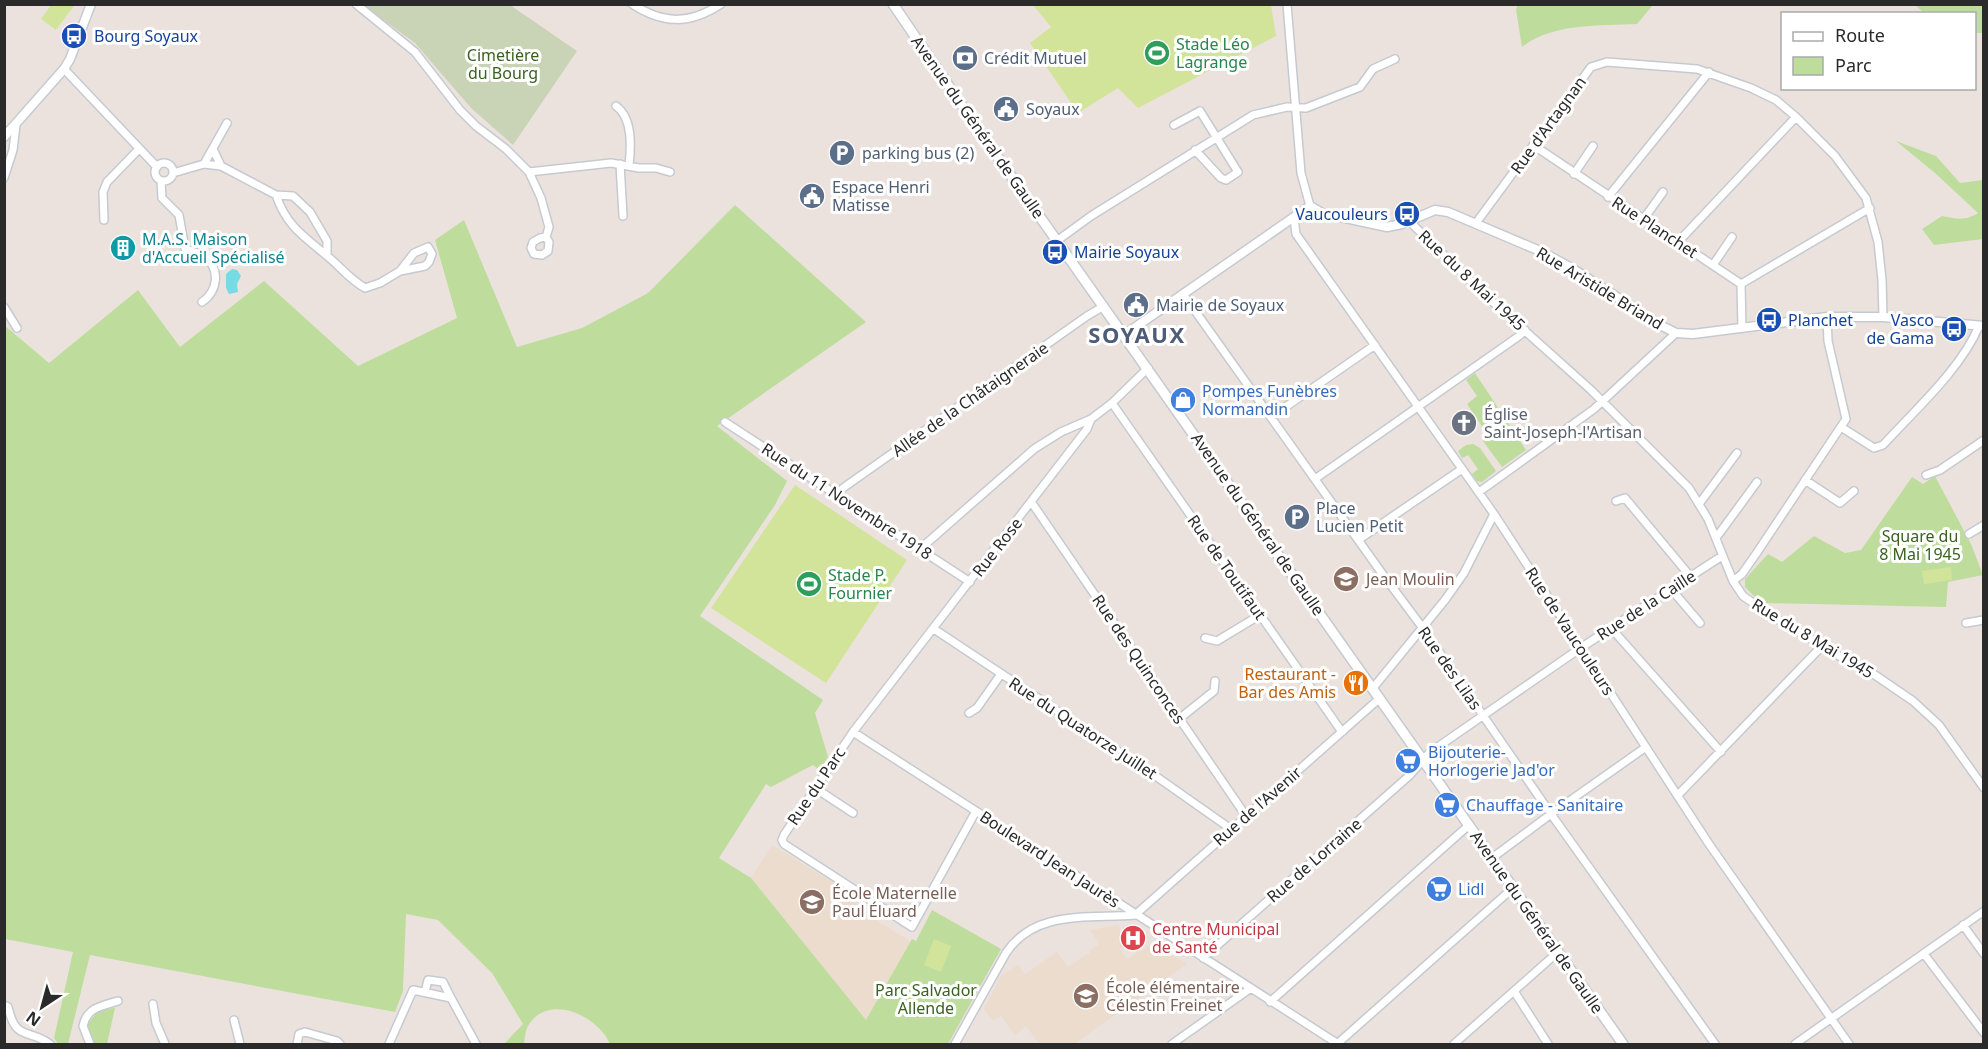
<svg xmlns="http://www.w3.org/2000/svg" width="1988" height="1049" viewBox="0 0 1988 1049" font-family="'Noto Sans',sans-serif">
<style>
.education{fill:#ebdccd}
.green{fill:#bedd9d}
.cemetery{fill:#c9d3b5}
.pitch{fill:#d2e49a}
.water{fill:#77dbe5}
.lines{fill:none;stroke-linecap:round;stroke-linejoin:round}
.minor-casing{stroke:#c5cad2;stroke-width:10}
.tertiary-casing{stroke:#c5cad2;stroke-width:11}
.secondary-casing{stroke:#c5cad2;stroke-width:12}
.minor{stroke:#fff;stroke-width:7}
.tertiary{stroke:#fff;stroke-width:8}
.secondary{stroke:#fff;stroke-width:9}
.labels{text-anchor:middle;stroke-width:6;stroke-linejoin:round;paint-order:stroke}
.transit-label{font-size:16px;fill:#164399;stroke:#fff;text-anchor:start}
.leisure-label{font-size:16px;fill:#27864d;stroke:#fff;text-anchor:start}
.park-label{font-size:16px;fill:#39611f;stroke:#fff}
.service-label{font-size:16px;fill:#4e5e75;stroke:#fff;text-anchor:start}
.street-label{font-size:16px;fill:#2a2a2a;stroke:#fff}
.culture-label{font-size:16px;fill:#0d838f;stroke:#fff;text-anchor:start}
.shop-label{font-size:16px;fill:#366cbe;stroke:#fff;text-anchor:start}
.worship-label{font-size:16px;fill:#5b616d;stroke:#fff;text-anchor:start}
.education-label{font-size:16px;fill:#785e54;stroke:#fff;text-anchor:start}
.food-label{font-size:16px;fill:#c56008;stroke:#fff;text-anchor:end}
.health-label{font-size:16px;fill:#be3a42;stroke:#fff;text-anchor:start}
.district-label{font-size:22px;font-weight:bold;letter-spacing:1.5px;fill:#4e5c77;stroke:#fff}
</style>
<rect width="100%" height="100%" fill="#ebe2dd"/>
<path class="education" d="M772,845L853,895L858,908L911,942L866,1021L751,878Z
M1119,925L1123,946L1120,949L1127,959L1136,953L1132,948L1135,946L1140,952L1152,943L1187,964L1074,1044H1039L1026,1026L1015,1035L1001,1016L993,1021L984,1009L1001,976L1018,965L1025,974L1057,952L1068,967L1091,952L1090,950L1099,944L1090,930Z"/>
<path class="green" d="M1518,4H1653V5L1637,24C1600,26 1552,23 1522,47L1516,10Z
M1915,5H1983V33H1975L1974,14L1924,13Z
M1896,141L1936,156L1960,183L1983,180V239L1934,245L1922,229L1942,216C1956,219 1966,221 1978,213L1935,173Z
M735,205L866,322L717,426L787,481L775,505L700,616L823,700L815,713L828,757L820,770L813,765L771,787L766,784L719,858L751,878L866,1020L912,939L916,941L932,910L1001,949L948,1044H610C598,1016 548,992 528,1026C525,1031 525,1039 524,1044H504L523,1024L492,973L438,920L406,914L403,991L395,1012L90,955L68,1044H58L54,1038L73,952L5,939L4,325L49,363L138,290L180,347L264,281L358,366L457,318L435,240L464,220L517,347L582,328L648,293Z
M1475,373L1526,450L1502,467L1483,441L1486,432L1467,404L1477,396L1466,380Z
M1473,444L1480,448L1496,471L1482,482L1477,481L1472,474L1478,469L1468,455L1462,458L1458,451L1466,445Z
M1935,476L1971,544L1983,575L1948,582L1946,607L1761,603L1745,587V579L1768,554L1782,562L1814,536L1845,553L1861,550L1912,477L1923,484Z
M115,1008L107,1044H94L85,1027L100,1009Z"/>
<path class="cemetery" d="M363,5H510L577,51L513,145L471,108L415,43Z"/>
<path class="pitch" d="M73,5L74,6L56,30L41,19L51,5Z
M1033,5H1271L1276,36L1138,108L1118,88L1078,113L1030,43L1051,27Z
M795,485L907,560L826,683L711,608Z
M1951,567L1952,580L1924,584L1922,571Z
M934,939L951,946L941,972L924,965Z"/>
<path class="water" d="M232,269L237,270L241,276L237,284L238,292L229,294L226,288V274Z"/>
<g class="lines">
<g class="minor-casing">
<path id="minor" d="M356,4L415,52L460,110L476,126L506,149L529,172L541,198L549,227L546,237L549,242L548,251L542,255L534,254L531,248L533,242L540,238L546,237
M632,4C663,24 689,25 721,4
M1287,4L1301,173L1310,206
M64,69L157,167
M616,106C633,118 631,147 629,166
M1174,125L1200,111L1238,172L1226,180L1221,178L1195,150
M1533,145L1741,284L1742,328
M213,149L221,166
M155 172a9 9 0 1 1 18 0a9 9 0 1 1-18 0Z
M204,164L227,123
M620,164L623,216
M529,172L611,163L639,168H656L670,172
M173,173L204,164L221,166L276,195L293,196L310,212L327,241V255
M1574,174L1593,146
M4,178L13,150L16,125
M161,181L162,198L179,215L185,249C191,251 198,253 204,256C221,269 218,291 202,302
M276,195C286,225 303,236 326,255C340,266 349,279 365,288L380,283L400,271L425,266L429,262L432,254L428,247L414,253L400,271
M1608,197L1709,72
M1294,217L1296,234L1494,514L1709,844L1849,1044
M104,220L103,192L107,182L139,149
M1643,220L1663,192
M1409,221L1486,296L1591,390L1689,488L1708,519L1733,581L1743,596L1772,616L1851,663L1872,673L1913,701L1939,725L1984,788
M1476,223L1591,67L1607,62L1697,69L1751,88L1776,100L1796,117L1835,156L1866,198L1878,242L1882,280L1883,317
M1058,240L1091,216L1253,115L1287,107L1306,108L1360,87L1373,69L1395,59
M1678,242L1796,117
M1713,265L1732,237
M1741,284L1870,208
M1183,294L1381,572L1422,627L1551,814L1715,1044
M4,307L17,328
M1112,403L1342,732
M1271,417L1375,345
M725,422L970,582
M1841,427L1874,448L1883,445C1915,410 1961,369 1979,326
M1926,475L1940,470L1984,440
M1315,479L1519,336L1525,330
M1805,480L1840,503L1854,491
M1479,492L1594,409L1676,333
M838,495L843,488L1087,316L1104,306
M1616,501L1625,498L1690,576
M1032,503L1246,816
M1699,504L1737,453
M1969,534L1984,525
M1716,538L1757,482
M1358,540L1462,469
M920,549L1034,449L1061,432L1091,419
M1733,581L1742,574L1756,554L1846,419L1828,341L1827,317
M1671,589L1700,623
M1966,623L1984,620
M1611,628L1721,752
M934,629L1157,777L1231,829
M1205,638L1217,641L1260,615
M1373,688L1445,600L1464,573L1494,514
M969,713L977,708L1001,674
M1179,719L1214,691L1215,681
M853,732L1338,1044
M815,788L853,813
M1678,795L1823,645
M976,811L912,927L784,844L782,840L784,835L853,732L1087,429L1091,419L1112,403L1148,368
M1492,858L1551,814L1646,747
M1135,915L1380,698
M1963,925L1984,954
M1924,954L1984,1033
M1203,958L1410,775L1429,753L1582,647L1722,556
M1514,991L1548,1044
M425,992L428,980L443,982L451,998
M1270,1002L1469,825
M153,1004L156,1023L165,1044
M4,1005L8,1007C16,1042 28,1028 50,1044
M234,1020L240,1044
M90,1044L83,1026C87,1007 102,1006 118,1001
M297,1044L299,1034L305,1032L337,1041L340,1044
M389,1044L413,990L451,998L476,1044
M955,1044L1006,953C1035,909 1089,919 1135,915
M1172,1044L1251,988
M1337,1044L1513,888
M1454,1044L1558,952
M1795,1044L1984,911"/>
</g>
<g class="tertiary-casing">
<path id="tertiary" d="M4,137L64,69L70,59L91,4
M1124,335L1310,206L1322,213L1387,227L1402,224L1435,210L1448,212L1540,251L1570,267L1662,326L1676,333L1693,334L1827,317H1883L1984,326"/>
</g>
<g class="secondary-casing">
<path id="secondary" d="M893,4L978,129L1623,1044"/>
</g>
<use href="#minor" class="minor"/>
<use href="#tertiary" class="tertiary"/>
<use href="#secondary" class="secondary"/>
</g>
<defs>
<g id="bus-disc" transform="scale(1.35)"><circle r="9.5" fill="#1a4fb4" stroke="#fff"/><path d="M-5-6H5V4H4V6H2V4H-2V6H-4V4H-5ZM-3.5-4V0h7V-4ZM-3.5 1.2v1.5H-2V1.2ZM2 1.2v1.5H3.5V1.2Z" fill="#fff"/></g>
<g id="stadium-disc" transform="scale(1.35)"><circle r="9.5" fill="#2e9e5b" stroke="#fff"/><path d="M0-5a6.5 5 0 1 0 0 10a6.5 5 0 1 0 0-10ZM-3.5-1.8h7v3.6h-7Z" fill="#fff"/></g>
<g id="bank-disc" transform="scale(1.35)"><circle r="9.5" fill="#5c6f8a" stroke="#fff"/><path d="M-6-4H6V4H-6ZM0-2.3a2.3 2.3 0 1 0 0 4.6a2.3 2.3 0 1 0 0-4.6Z" fill="#fff"/></g>
<g id="civic-disc" transform="scale(1.35)"><circle r="9.5" fill="#5c6f8a" stroke="#fff"/><path d="M-.6-6.5H3V-4.5H.6V-3L4-1V1h2V6H-6V1h2V-1L-.6-3ZM-1.2 2.5V6h2.4V2.5Z" fill="#fff"/></g>
<g id="parking-disc" transform="scale(1.35)"><circle r="9.5" fill="#5c6f8a" stroke="#fff"/><path d="M-3.5-5.5H1a3.5 3.5 0 0 1 0 7H-1V5.5H-3.5ZM-1-3.4V-.6H.8a1.4 1.4 0 0 0 0-2.8Z" fill="#fff"/></g>
<g id="building-disc" transform="scale(1.35)"><circle r="9.5" fill="#0f9aa8" stroke="#fff"/><path d="M-4-6H4V6H1V3H-1V6H-4ZM-2.5-4.3h1.7v1.8h-1.7ZM.8-4.3h1.7v1.8H.8ZM-2.5-1h1.7V.8h-1.7ZM.8-1h1.7V.8H.8Z" fill="#fff"/></g>
<g id="shop-disc" transform="scale(1.35)"><circle r="9.5" fill="#3f7fe0" stroke="#fff"/><path d="M-5-2.5h2.3a2.7 3.5 0 0 1 5.4 0H5L5.5 6h-11ZM-1.5-2.5h3a1.5 2.3 0 0 0-3 0Z" fill="#fff"/></g>
<g id="church-disc" transform="scale(1.35)"><circle r="9.5" fill="#6b7280" stroke="#fff"/><path d="M-1.2-6h2.4v3.5h3.3v2.4h-3.3V6h-2.4V-.1h-3.3v-2.4h3.3Z" fill="#fff"/></g>
<g id="school-disc" transform="scale(1.35)"><circle r="9.5" fill="#8d6e63" stroke="#fff"/><path d="M0-5L7-2L0 1L-7-2ZM-4 1L0 2.5L4 1V4Q0 6-4 4Z" fill="#fff"/></g>
<g id="restaurant-disc" transform="scale(1.35)"><circle r="9.5" fill="#e8710a" stroke="#fff"/><path d="M-5-6h1v4h1v-4h1v4h1v-4h1v5L-1.5 .5V6h-2V.5L-5-1ZM5-6V6H3V1.5H1.5Q1.5-4 5-6Z" fill="#fff"/></g>
<g id="supermarket-disc" transform="scale(1.35)"><circle r="9.5" fill="#3f7fe0" stroke="#fff"/><path d="M-6-5.5h2.5l.6 2H6L4.5 2H-2.5L-4.4-4H-6ZM-1.5 3.2a1.3 1.3 0 1 0 .1 0ZM3 3.2a1.3 1.3 0 1 0 .1 0Z" fill="#fff"/></g>
<g id="hospital-disc" transform="scale(1.35)"><circle r="9.5" fill="#e0444e" stroke="#fff"/><path d="M-5-5h3v3.5h4V-5h3V5h-3V1.5h-4V5h-3Z" fill="#fff"/></g>
</defs>
<g fill-rule="evenodd">
<use href="#bus-disc" x="74" y="36"/>
<use href="#stadium-disc" x="1157" y="53"/>
<use href="#bank-disc" x="965" y="58"/>
<use href="#civic-disc" x="1006" y="109"/>
<use href="#parking-disc" x="842" y="153"/>
<use href="#civic-disc" x="812" y="196"/>
<use href="#bus-disc" x="1407" y="214"/>
<use href="#building-disc" x="123" y="248"/>
<use href="#bus-disc" x="1055" y="252"/>
<use href="#civic-disc" x="1136" y="305"/>
<use href="#bus-disc" x="1769" y="320"/>
<use href="#bus-disc" x="1954" y="329"/>
<use href="#shop-disc" x="1183" y="400"/>
<use href="#church-disc" x="1464" y="423"/>
<use href="#parking-disc" x="1297" y="517"/>
<use href="#school-disc" x="1346" y="579"/>
<use href="#stadium-disc" x="809" y="584"/>
<use href="#restaurant-disc" x="1356" y="683"/>
<use href="#supermarket-disc" x="1408" y="761"/>
<use href="#supermarket-disc" x="1447" y="805"/>
<use href="#supermarket-disc" x="1439" y="889"/>
<use href="#school-disc" x="812" y="902"/>
<use href="#hospital-disc" x="1133" y="938"/>
<use href="#school-disc" x="1086" y="996"/>
</g>
<g class="labels">
<g class="transit-label">
<text x="94" y="42">Bourg Soyaux</text>
<text x="1388" y="220" text-anchor="end">Vaucouleurs</text>
<text x="1074" y="258">Mairie Soyaux</text>
<text x="1788" y="326">Planchet</text>
<text x="1934" y="326" text-anchor="end">Vasco<tspan x="1934" dy="18">de Gama</tspan></text>
</g>
<g class="leisure-label">
<text x="1176" y="50">Stade Léo<tspan x="1176" dy="18">Lagrange</tspan></text>
<text x="828" y="581">Stade P.<tspan x="828" dy="18">Fournier</tspan></text>
</g>
<g class="park-label">
<text x="503" y="61">Cimetière<tspan x="503" dy="18">du Bourg</tspan></text>
<text x="1920" y="542">Square du<tspan x="1920" dy="18">8 Mai 1945</tspan></text>
<text x="926" y="996">Parc Salvador<tspan x="926" dy="18">Allende</tspan></text>
</g>
<g class="service-label">
<text x="984" y="64">Crédit Mutuel</text>
<text x="1026" y="115">Soyaux</text>
<text x="862" y="159">parking bus (2)</text>
<text x="832" y="193">Espace Henri<tspan x="832" dy="18">Matisse</tspan></text>
<text x="1156" y="311">Mairie de Soyaux</text>
<text x="1316" y="514">Place<tspan x="1316" dy="18">Lucien Petit</tspan></text>
</g>
<g class="street-label">
<text transform="translate(1548 125) rotate(-54)" y="6">Rue d'Artagnan</text>
<text transform="translate(978 127) rotate(55)" y="6">Avenue du Général de Gaulle</text>
<text transform="translate(1655 227) rotate(33)" y="6">Rue Planchet</text>
<text transform="translate(1472 280) rotate(43)" y="6">Rue du 8 Mai 1945</text>
<text transform="translate(1600 288) rotate(31)" y="6">Rue Aristide Briand</text>
<text transform="translate(970 399) rotate(-35)" y="6">Allée de la Châtaigneraie</text>
<text transform="translate(847 501) rotate(33)" y="6">Rue du 11 Novembre 1918</text>
<text transform="translate(1258 524) rotate(55)" y="6">Avenue du Général de Gaulle</text>
<text transform="translate(997 547) rotate(-52)" y="6">Rue Rose</text>
<text transform="translate(1227 567) rotate(55)" y="6">Rue de Toutifaut</text>
<text transform="translate(1646 605) rotate(-33)" y="6">Rue de la Caille</text>
<text transform="translate(1570 631) rotate(57)" y="6">Rue de Vaucouleurs</text>
<text transform="translate(1813 638) rotate(31)" y="6">Rue du 8 Mai 1945</text>
<text transform="translate(1139 659) rotate(56)" y="6">Rue des Quinconces</text>
<text transform="translate(1450 668) rotate(55)" y="6">Rue des Lilas</text>
<text transform="translate(1083 728) rotate(33)" y="6">Rue du Quatorze Juillet</text>
<text transform="translate(816 786) rotate(-56)" y="6">Rue du Parc</text>
<text transform="translate(1257 806) rotate(-41)" y="6">Rue de l'Avenir</text>
<text transform="translate(1050 859) rotate(33)" y="6">Boulevard Jean Jaurès</text>
<text transform="translate(1314 860) rotate(-41)" y="6">Rue de Lorraine</text>
<text transform="translate(1537 922) rotate(55)" y="6">Avenue du Général de Gaulle</text>
</g>
<g class="culture-label">
<text x="142" y="245">M.A.S. Maison<tspan x="142" dy="18">d'Accueil Spécialisé</tspan></text>
</g>
<g class="shop-label">
<text x="1202" y="397">Pompes Funèbres<tspan x="1202" dy="18">Normandin</tspan></text>
<text x="1428" y="758">Bijouterie-<tspan x="1428" dy="18">Horlogerie Jad'or</tspan></text>
<text x="1466" y="811">Chauffage - Sanitaire</text>
<text x="1458" y="895">Lidl</text>
</g>
<g class="worship-label">
<text x="1484" y="420">Église<tspan x="1484" dy="18">Saint-Joseph-l'Artisan</tspan></text>
</g>
<g class="education-label">
<text x="1366" y="585">Jean Moulin</text>
<text x="832" y="899">École Maternelle<tspan x="832" dy="18">Paul Éluard</tspan></text>
<text x="1106" y="993">École élémentaire<tspan x="1106" dy="18">Célestin Freinet</tspan></text>
</g>
<g class="food-label">
<text x="1336" y="680">Restaurant -<tspan x="1336" dy="18">Bar des Amis</tspan></text>
</g>
<g class="health-label">
<text x="1152" y="935">Centre Municipal<tspan x="1152" dy="18">de Santé</tspan></text>
</g>
<g class="district-label">
<text x="1137" y="343">SOYAUX</text>
</g>
</g>
<rect width="1988" height="1049" fill="none" stroke="#2a2a2a" stroke-width="12"/>
<rect x="1781" y="12" width="195" height="78" fill="#ffffff" stroke="#aaaaaa" stroke-width="1.5"/>
<rect x="1793" y="32" width="30" height="9" fill="#ffffff" stroke="#aaaaaa" stroke-width="1.5"/>
<text x="1835" y="42" font-size="18" fill="#2a2a2a">Route</text>
<rect x="1793" y="57" width="30" height="18" fill="#bedd9d" stroke="#aaaaaa" stroke-width="1.5"/>
<text x="1835" y="72" font-size="18" fill="#2a2a2a">Parc</text>
<g transform="translate(42 1007) rotate(216)" stroke="#ffffff" stroke-width="4.5" paint-order="stroke">
<path d="M0-4.5L10 22L0 15L-10 22Z" fill="#2a2a2a"/>
<text y="-9" font-size="16" font-weight="bold" text-anchor="middle" fill="#2a2a2a">N</text>
</g>
</svg>
